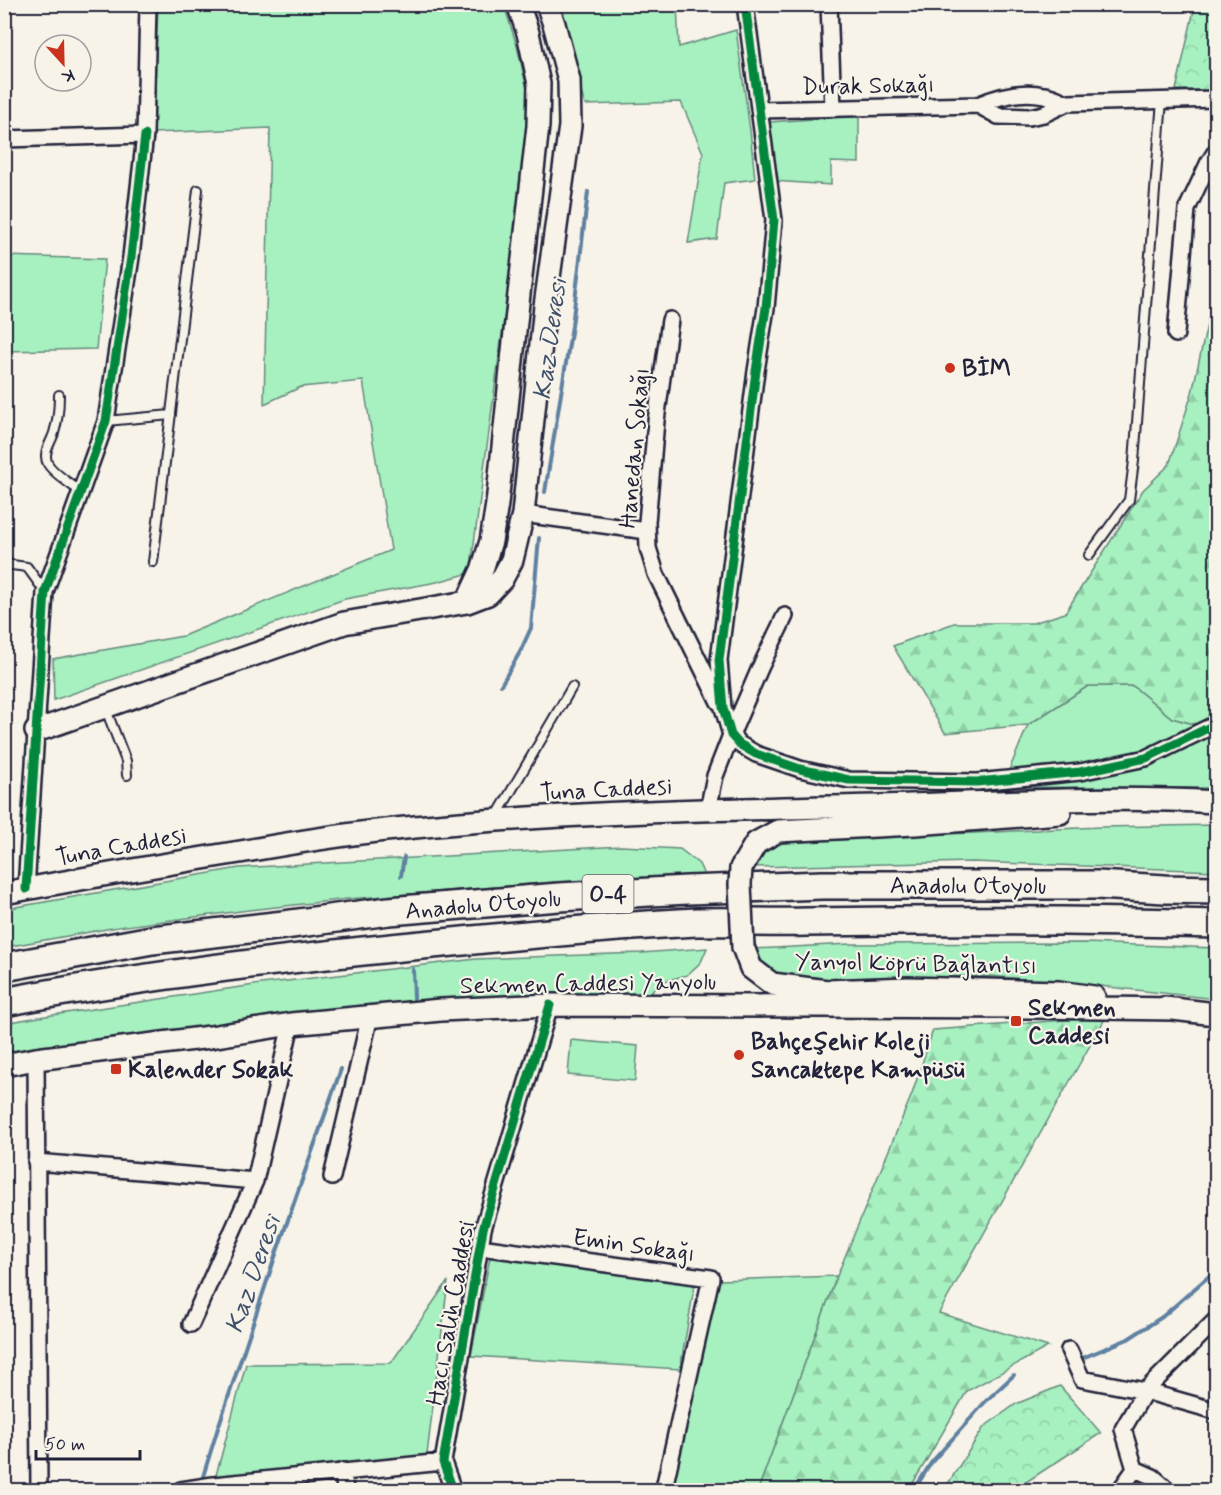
<svg xmlns="http://www.w3.org/2000/svg" width="1221" height="1495" viewBox="0 0 1221 1495" font-family="Mynerve,sans-serif">
<style>
.green{fill:#a7f0bf;stroke:#64897d;stroke-width:1.5}
.forest{fill:url(#forest-firs);stroke:#64897d;stroke-width:1.5}
.park{fill:url(#park-crowns);stroke:#64897d;stroke-width:1.5}
.lines{fill:none;stroke-linecap:round;stroke-linejoin:round}
.stream{stroke:#5e81a1;stroke-width:4}
.service-casing{stroke:#22223b;stroke-width:12}
.minor-casing{stroke:#22223b;stroke-width:20}
.secondary-casing{stroke:#22223b;stroke-width:26}
.motorway-casing{stroke:#22223b;stroke-width:32}
.service{stroke:#f7f3e8;stroke-width:8}
.minor{stroke:#f7f3e8;stroke-width:15}
.secondary{stroke:#f7f3e8;stroke-width:21}
.motorway{stroke:#f7f3e8;stroke-width:27}
.secondary-bridge-casing{stroke:#22223b;stroke-width:26;stroke-linecap:butt}
.secondary-bridge{stroke:#f7f3e8;stroke-width:21}
.cycleway-casing{stroke:#f7f3e8;stroke-width:13}
.cycleway{stroke:#00873e;stroke-width:9}
.poi-dot{fill:#c8321e;stroke:#f7f3e8;stroke-width:2}
.labels{text-anchor:middle;stroke-width:4.5;stroke-linejoin:round;paint-order:stroke}
.shield{fill:#f7f3e8;stroke:#62616f;stroke-width:1.5}
.shield-label{font-size:22px;font-weight:bold;fill:#22223b}
.street-label{font-size:24px;fill:#22223b;stroke:#f7f3e8}
.poi-label{font-size:24px;font-weight:bold;fill:#22223b;stroke:#f7f3e8;text-anchor:start}
.water-label{font-size:26px;font-style:italic;fill:#40516e;stroke:#f7f3e8}
</style>
<defs>
<pattern id="forest-firs" width="22" height="20" patternUnits="userSpaceOnUse" patternTransform="scale(1.5)"><rect width="22" height="20" fill="#a7f0bf"/><path d="M5 1l3.5 6h-7zM16 11l3.5 6h-7z" fill="#8fcea5"/></pattern>
<pattern id="park-crowns" width="20" height="18" patternUnits="userSpaceOnUse" patternTransform="scale(1.5)"><rect width="20" height="18" fill="#a7f0bf"/><path d="M2 6a3 3 0 1 1 6 0M12 15a3 3 0 1 1 6 0" fill="none" stroke="#8fcea5"/></pattern>
</defs>
<rect width="100%" height="100%" fill="#f7f3e8"/>
<filter id="ink" filterUnits="userSpaceOnUse"><feTurbulence type="fractalNoise" baseFrequency=".0167" numOctaves="2"/><feDisplacementMap in="SourceGraphic" scale="12" xChannelSelector="R" yChannelSelector="G"/><feConvolveMatrix kernelMatrix="1 2 1 2 8 2 1 2 1" color-interpolation-filters="sRGB"/></filter>
<g filter="url(#ink)">
<path class="green" d="M158,5H504L517,46L529,98L525,163L470,573L437,582L345,599L54,700L53,659L183,636L391,550L363,381L301,387L264,404L270,128L153,133Z
M555,5H677L679,47L736,30L750,130L755,179L724,183L717,239L688,243L703,153L681,102L585,105Z
M859,116V163L831,162V185L774,181L769,122Z
M5,256L105,259L96,349L5,351Z
M1088,686H1133L1172,718L1216,730V788L1002,787L1028,725Z
M1216,825V871L973,862L751,867L768,848L785,839L974,833L1100,827Z
M621,846L680,849L699,864L705,877L558,882L348,899L249,910L118,927L5,947V909L239,868Z
M1085,943L1216,948V999L1091,985L989,976L799,979L770,973L758,960L753,949L850,944Z
M707,948L701,962L687,975L658,983L646,1001L5,1056V1023L39,1017L261,984L476,959L641,953Z
M571,1040L638,1046L635,1081L568,1075Z
M490,1257L695,1283L680,1369L471,1356Z
M837,1276L758,1490H672L719,1280Z
M448,1281L426,1463L215,1479L246,1364L391,1363Z"/>
<path class="forest" d="M1216,284V730L1172,718L1133,686H1088L1028,725L945,733L893,646L954,623H1033L1065,613L1143,490L1169,465L1192,393Z
M1106,1017L939,1313L1048,1347L967,1391L909,1490H758L837,1276L912,1094L933,1030Z"/>
<path class="park" d="M1195,5H1216V90H1176Z
M1060,1386L1101,1433L1014,1490H944L984,1427L1016,1404Z"/>
<g class="lines">
<path class="stream" d="M530,4L538,27
M545,492L572,326L588,192
M501,685L520,652L531,628L539,538
M401,876L404,857
M413,969L414,998
M1080,1359L1128,1339L1162,1317L1216,1270
M201,1483L217,1431L276,1254L341,1069
M914,1490L931,1463L985,1402L1014,1375"/>
<g class="service-casing">
<path id="service" d="M59,395C59,408 58,420 54,433C51,443 42,453 48,464C53,473 72,485 81,492
M106,421L171,415
M1089,555L1129,500L1134,461L1162,100
M153,562L198,190
M4,564L27,567L45,592
M105,707L126,761L127,775
M496,817L572,687"/>
</g>
<g class="minor-casing">
<path id="minor" d="M745,4L774,220L766,308L756,371L719,660L723,708L731,735L739,744L756,754L800,769L849,780L977,782L1080,772L1146,758L1216,724
M829,4L833,108
M978,105L998,116L1029,117L1044,114L1067,103
M759,110L978,105C999,96 1021,90 1044,95C1052,96 1060,100 1067,103L1216,99
M4,139L145,135L148,4
M670,320L656,421L647,522L648,548L656,574L719,702
M1176,334L1187,209L1209,162L1216,151
M523,514L647,531
M708,810L715,776L731,735L760,668L785,616
M26,889L45,592L106,421L131,257L145,135
M36,1059L39,1490
M36,1162L255,1181
M332,1177L370,1016
M480,1247L711,1278L664,1488
M1216,1320L1145,1391L1216,1411
M191,1324L255,1181L291,1024
M1069,1350L1082,1379L1145,1391L1123,1429L1135,1469L1120,1490
M1135,1469L1153,1477L1168,1490
M343,1471L345,1490
M181,1490L213,1485
M213,1490V1485L443,1462
M453,1490L443,1462L483,1229L550,1005"/>
</g>
<g class="secondary-casing">
<path id="secondary" d="M467,602L482,570L491,541L497,504L518,303L538,126L539,84L528,33L518,4
M36,731L344,623L467,602L488,594L502,579L512,560L523,514L545,306L570,126L569,80L554,24L547,4
M741,868L756,843L778,831L915,824L1060,813
M4,893C85,878 165,864 246,851C302,841 358,832 415,827C570,812 725,809 880,806C993,803 1104,795 1216,802
M743,947L751,968L772,984L827,991L908,988L1059,992L1094,997
M1164,1008L1216,1014
M4,1065L36,1059L210,1037L291,1024L441,1010L550,1005L1029,1007L1176,1009"/>
</g>
<g class="motorway-casing">
<path id="motorway" d="M4,967L152,940L284,925L389,911L559,897L687,890L822,885H1097L1165,889L1216,890
M4,1002C153,974 303,956 453,942C534,934 615,926 697,922C733,921 770,923 807,922C943,920 1080,920 1216,924"/>
</g>
<use href="#service" class="service"/>
<use href="#minor" class="minor"/>
<use href="#secondary" class="secondary"/>
<use href="#motorway" class="motorway"/>
<g class="secondary-bridge-casing">
<path id="secondary-bridge" d="M741,868L740,884L743,947"/>
</g>
<use href="#secondary-bridge" class="secondary-bridge"/>
<g class="cycleway-casing">
<path id="cycleway" d="M745,4L774,220L766,308L756,371L719,660L723,708L731,735L739,744L756,754L800,769L849,780L977,782L1080,772L1146,758L1216,724
M26,889L45,592L106,421L131,257L145,135
M453,1490L443,1462L483,1229L550,1005"/>
</g>
<use href="#cycleway" class="cycleway"/>
</g>
</g>
<g class="poi-dot">
<circle cx="950" cy="368" r="6"/>
<rect x="1010" y="1015" width="12" height="12" rx="3"/>
<circle cx="739" cy="1055" r="6"/>
<rect x="110" y="1063" width="12" height="12" rx="3"/>
</g>
<g class="labels">
<rect class="shield" x="582.5" y="875" width="51" height="38" rx="4.5"/>
<g class="shield-label">
<text x="608" y="902">O-4</text>
</g>
<g class="street-label">
<text transform="translate(868 85) rotate(-1)" y="8">Durak Sokağı</text>
<text transform="translate(634 448) rotate(-85)" y="8">Hanedan Sokağı</text>
<text transform="translate(606 789) rotate(-3)" y="8">Tuna Caddesi</text>
<text transform="translate(121 846) rotate(-10)" y="8">Tuna Caddesi</text>
<text x="968" y="893">Anadolu Otoyolu</text>
<text transform="translate(483 904) rotate(-5)" y="8">Anadolu Otoyolu</text>
<text transform="translate(916 963) rotate(1)" y="8">Yanyol Köprü Bağlantısı</text>
<text transform="translate(588 983) rotate(-1)" y="8">Sekmen Caddesi Yanyolu</text>
<text transform="translate(634 1245) rotate(8)" y="8">Emin Sokağı</text>
<text transform="translate(450 1313) rotate(-80)" y="8">Hacı Salih Caddesi</text>
</g>
<g class="poi-label">
<text x="962" y="376">BİM</text>
<text x="1028" y="1015">Sekmen<tspan x="1028" dy="28">Caddesi</tspan></text>
<text x="751" y="1049">Bahçeşehir Koleji<tspan x="751" dy="28">Sancaktepe Kampüsü</tspan></text>
<text x="128" y="1077">Kalender Sokak</text>
</g>
<g class="water-label">
<text transform="translate(549 339) rotate(-82)" y="9">Kaz Deresi</text>
<text transform="translate(252 1274) rotate(-71)" y="9">Kaz Deresi</text>
</g>
</g>
<rect width="1221" height="1495" fill="none" stroke="#f7f3e8" stroke-width="24"/>
<rect x="12" y="12" width="1197" height="1471" fill="none" stroke="#22223b" stroke-width="2" filter="url(#ink)"/>
<g transform="translate(63 63) rotate(158)"><circle r="28" fill="#f7f3e8" stroke="#a29fa3" stroke-width="1.5"/>
<path d="M0-4.5L10 22L0 15L-10 22Z" fill="#c8321e"/>
<text y="-9" font-size="16" font-weight="bold" text-anchor="middle" fill="#22223b">K</text>
</g>
<path d="M36 1450v9h104v-9" fill="none" stroke="#22223b" stroke-width="3"/>
<text x="45" y="1450" font-size="18" fill="#22223b" stroke="#f7f3e8" stroke-width="4.5" paint-order="stroke">50 m</text>
</svg>
